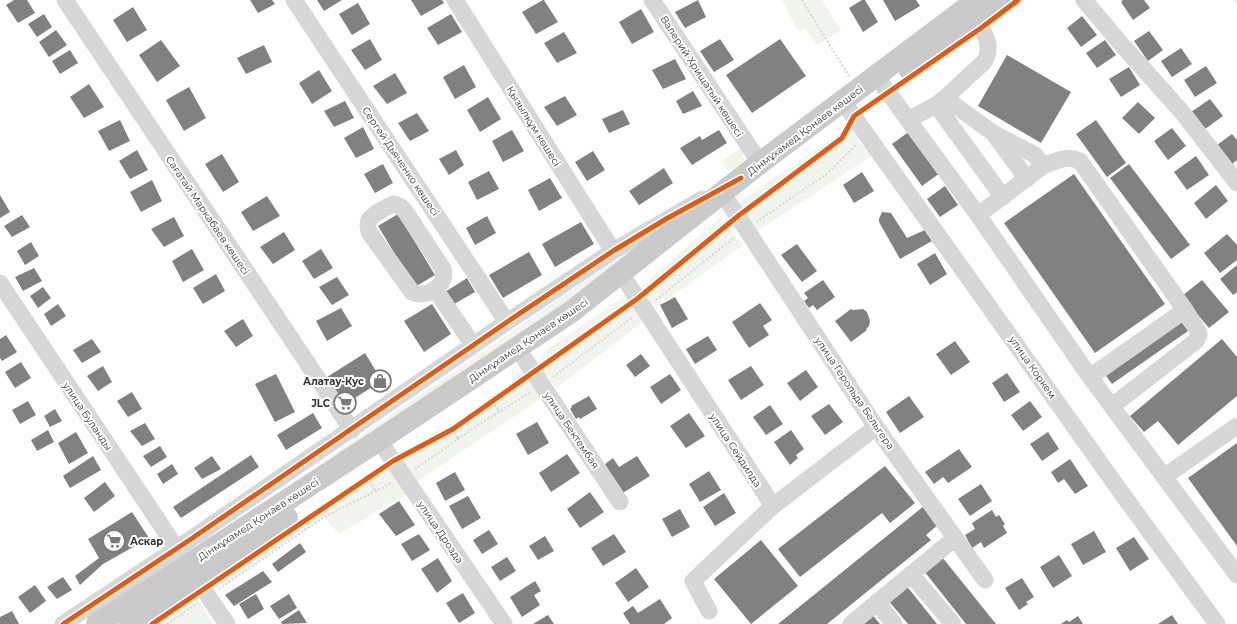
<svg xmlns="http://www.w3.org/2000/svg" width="1237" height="624" viewBox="0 0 1237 624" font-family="Montserrat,sans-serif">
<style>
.green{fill:#f1f5ed}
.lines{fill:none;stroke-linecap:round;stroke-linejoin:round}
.stream{stroke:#ddebf3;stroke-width:3.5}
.building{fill:#818181}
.path{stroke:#d6d6d6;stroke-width:2;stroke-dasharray:2 2;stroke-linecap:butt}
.minor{stroke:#d7d7d7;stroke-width:17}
.major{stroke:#cacaca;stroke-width:22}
.cycleway-casing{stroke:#fff;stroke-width:8}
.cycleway{stroke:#e8590c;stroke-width:5}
.labels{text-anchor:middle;stroke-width:4;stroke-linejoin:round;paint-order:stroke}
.street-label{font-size:10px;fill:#333;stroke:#fff}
.poi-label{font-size:10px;font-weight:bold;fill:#333;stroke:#fff;text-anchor:end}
</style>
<rect width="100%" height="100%" fill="#fff"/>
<path class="green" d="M782,0H822L841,30L817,45L805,28L798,31Z
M849,125L859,142L873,155L751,235L732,207L839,134Z
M742,147L744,160L729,172L721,162Z
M720,218L743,245L654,309L641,287Z
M628,251L632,256L528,331L401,417L323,462Z
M632,291L649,317L556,388L540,368L539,362L544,352Z
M530,367L548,394L410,486L413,490L339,534L324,517L223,586L218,580L393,461L430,434L447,427L453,429L492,402L521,372Z
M196,595L213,624H152Z"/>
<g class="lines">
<path class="stream" d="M1236,0L1237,2"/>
</g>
<path class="building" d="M14,0H27L35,13L18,23L6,5Z
M250,0H272L275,4L258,13Z
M317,0H342L324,11Z
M411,0H442L444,3L421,16Z
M543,0H544L558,22L536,34L522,12Z
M698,0L706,17L685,28L675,12Z
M862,0H865L878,22L863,32L849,8Z
M883,0H916L920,6L895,21Z
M1123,0H1144L1150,8L1133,20L1121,2Z
M358,3L370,24L352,35L339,14Z
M133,7L147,30L127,42L113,20Z
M641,9L654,32L632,44L619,22Z
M44,14L52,27L37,37L28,24Z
M451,14L462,32L438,45L427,28Z
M1082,16L1097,35L1081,47L1067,28Z
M56,30L67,45L49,57L39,42Z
M1149,31L1163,50L1148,61L1134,41Z
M564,32L577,53L557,63L544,43Z
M370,39L382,60L365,70L351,50Z
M720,39L734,60L714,72L700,51Z
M780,39L806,76L752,113L726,75Z
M161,40L180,66L157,82L139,55Z
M1105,40L1116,55L1097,68L1086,53Z
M264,45L272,62L246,74L237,58Z
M1181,48L1192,64L1172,77L1161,61Z
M70,50L78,63L60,74L52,61Z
M1007,55L1071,92L1041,143L978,106Z
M675,59L686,79L663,89L652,70Z
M464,65L476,87L455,99L443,77Z
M1206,66L1217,83L1195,97L1184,80Z
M1129,67L1140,85L1121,97L1109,79Z
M319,70L332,91L312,104L299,83Z
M395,73L407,93L387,104L373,86Z
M89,84L104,107L84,118L70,97Z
M189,87L206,118L184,131L166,100Z
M693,91L702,106L683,114L676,101Z
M565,96L577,115L557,126L544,107Z
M488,97L501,119L480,132L467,110Z
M1210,99L1223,116L1205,129L1191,112Z
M345,101L354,118L334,127L324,111Z
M1138,102L1155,118L1139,134L1122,118Z
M623,110L630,124L609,133L602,119Z
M417,113L429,131L410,141L398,123Z
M120,120L130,141L109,151L98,131Z
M1096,120L1126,163L1107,177L1076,134Z
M363,127L374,149L356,158L344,138Z
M1172,128L1186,146L1168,160L1154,141Z
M512,130L524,151L503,162L492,141Z
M719,130L727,143L692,165L680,148L700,136L702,140Z
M910,131L940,173L922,186L892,144Z
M1232,134L1237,140V160L1232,164L1217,145Z
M137,150L148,170L130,179L119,161Z
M456,150L464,165L449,175L439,159Z
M593,151L605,170L587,181L575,162Z
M222,154L239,182L223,192L205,164Z
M1196,156L1209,175L1187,190L1174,172Z
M383,164L393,183L375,193L364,174Z
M1129,164L1190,245L1171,259L1110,178Z
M664,168L673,183L639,205L629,191Z
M489,171L499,189L477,200L468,182Z
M862,172L874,191L854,203L843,185Z
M1074,174L1165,304L1095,353L1004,223Z
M550,178L562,198L539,211L528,190Z
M152,180L162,201L141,212L130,192Z
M1216,185L1228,201L1206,219L1194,203Z
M945,186L958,205L940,217L927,199Z
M0,195L10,212L0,218Z
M267,196L280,216L253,231L241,212Z
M882,212L891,213L907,238L925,230L932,241L900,259L879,222V219Z
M398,214L435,275L415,287L378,226Z
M22,215L30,227L12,237L4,226Z
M487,216L496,233L475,245L466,228Z
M174,217L184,236L164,247L151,229Z
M581,222L594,244L555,267L542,244Z
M284,232L295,250L273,264L260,247Z
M1227,234L1237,245V260L1220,273L1204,253Z
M31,242L39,256L25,265L17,251Z
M797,244L817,271L802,282L781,255Z
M192,249L204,270L183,282L172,261Z
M321,249L333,268L314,279L302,261Z
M529,252L542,275L503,298L489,275Z
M935,253L947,274L930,285L917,264Z
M1237,265V292L1233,295L1220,279Z
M34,268L42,281L23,291L15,277Z
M216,274L225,291L203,304L193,288Z
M337,277L349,295L332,305L319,287Z
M467,278L475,292L454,304L445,292Z
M823,280L835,297L817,310L813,305L809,308L804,301L808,298L804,293Z
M1202,280L1229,312L1209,328L1182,296Z
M43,287L51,298L38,308L30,296Z
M675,297L688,319L672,328L660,305Z
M760,303L772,320L763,326L769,335L749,348L732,322Z
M58,304L66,316L51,326L44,314Z
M432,304L451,334L424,352L404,321Z
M341,308L352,326L327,341L316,321Z
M851,309L853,310L863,309L867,312L870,321L869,326L866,329L867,330L851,342L835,321Z
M243,319L253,336L236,347L224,331Z
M1180,320L1188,331L1112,384L1104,373Z
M6,335L17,352L2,361L0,358V339Z
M708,336L717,350L695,364L686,349Z
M92,339L101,352L82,363L73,350Z
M1222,339L1237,357V396L1178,445L1158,421L1144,432L1130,416Z
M955,341L970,362L951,375L936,354Z
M365,353L382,381L345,404L327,377Z
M641,354L650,366L635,377L626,365Z
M21,362L31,378L15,388L5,372Z
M103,366L112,382L98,391L87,376Z
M751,366L764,385L741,400L728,380Z
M806,370L818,387L800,401L787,383Z
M1007,373L1020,392L1004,402L992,383Z
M276,374L295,412L275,422L255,384Z
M670,374L681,390L661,404L650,387Z
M132,392L142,409L128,417L117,401Z
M589,396L597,409L580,419L579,417L576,419L570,409L572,407L571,406Z
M909,396L924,417L900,433L886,412Z
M28,401L36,415L20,424L12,410Z
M1030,401L1042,417L1023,431L1011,415Z
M829,404L843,422L825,435L811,416Z
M770,405L783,424L766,435L753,417Z
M55,409L62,421L50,427L44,416Z
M313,413L322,428L286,450L277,435Z
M689,413L705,436L686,448L670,426Z
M537,422L549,443L528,455L516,434Z
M145,423L155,439L142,446L130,431Z
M48,430L54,442L37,451L31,440Z
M791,430L804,449L796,455L798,458L790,465L774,442Z
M76,432L88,453L69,464L58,443Z
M1048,432L1059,449L1042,461L1030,444Z
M1237,443V546L1188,478Z
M160,446L167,457L151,467L143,456Z
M959,449L972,467L948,483L943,477L934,484L925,472Z
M567,454L580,473L551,492L539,473Z
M251,455L259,467L181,518L173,507Z
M93,456L101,470L70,488L63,476Z
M212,456L221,469L202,479L194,468Z
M637,456L650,476L621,494L605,464L613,458L619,467Z
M1070,459L1088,486L1075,494L1064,479L1058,483L1051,472Z
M172,464L178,474L163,484L157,474Z
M885,466L915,503L890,523L882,513L800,577L778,549Z
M709,471L721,490L700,502L689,484Z
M455,472L465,490L445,501L436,483Z
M105,482L115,496L94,512L84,498Z
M981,484L992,501L970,516L958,499Z
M590,492L604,512L580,528L567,509Z
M724,493L736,513L715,526L703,507Z
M468,496L481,518L462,529L449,506Z
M399,501L415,525L396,536L379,514Z
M924,506L939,524L926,535L931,540L827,624H778Z
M680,509L690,527L672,537L662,519Z
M992,510L996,517L999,515L1005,524L1003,526L1007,533L984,548L981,542L972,548L965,535L975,529L972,523Z
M132,512L149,538L103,564L80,585L75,576L99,558L88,539Z
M489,530L498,544L482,554L473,540Z
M1094,531L1106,552L1083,565L1071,544Z
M419,534L430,550L412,561L401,544Z
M614,534L626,552L603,566L591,548Z
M545,536L554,551L538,560L529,546Z
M1134,537L1149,559L1130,571L1116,548Z
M761,540L798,586L751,624L714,579Z
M300,543L306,552L278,572L272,564Z
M1059,555L1072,576L1053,588L1040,567Z
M507,557L516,571L500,581L491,567Z
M942,557L996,624H966L924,571Z
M438,558L452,581L437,593L421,569Z
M636,568L649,587L628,602L615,583Z
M263,571L272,582L234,606L225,595Z
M63,577L72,590L57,599L47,587Z
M1022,578L1034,597L1026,602L1028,604L1019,610L1005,588Z
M535,581L541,591L534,595L540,605L522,617L510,597Z
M905,584L937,624H908L887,599Z
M35,585L46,601L30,613L18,597Z
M463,593L475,613L459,623L446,603Z
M256,594L264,609L248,619L239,604Z
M289,594L297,608L279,619L270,606Z
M660,599L672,618L664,624H630L623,613L633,606L638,613Z
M299,610L307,623L282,624L281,622Z
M12,611L19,624H0V617Z
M870,612L880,624H855Z
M548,615L554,624H533Z
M1172,615L1178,624H1158Z
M1078,616L1083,624H1061L1067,620L1069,622Z"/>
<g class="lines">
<path class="path" d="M802,0L849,76
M756,222L828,173L857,144
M656,300L735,237
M553,377L633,317
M492,402L500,412
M453,429L458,439
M415,469L481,423L531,392
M368,478L376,492
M219,589L324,517L392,483
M167,624L197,603"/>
<path class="minor" d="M65,0L352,430
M294,0L507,322
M455,0L613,251
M652,0L760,163
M1084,0L1122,45L1182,112L1237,183
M876,76L978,215L1043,166L1035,155L993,133L945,98L936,105L908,120
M945,98L984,62C993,47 986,35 977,22
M936,105L1003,197
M849,110L1123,495L1217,624
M996,137L1027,179
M729,203L876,427L985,580
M394,204L401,207L405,211L443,269C448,286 426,299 412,292L369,232C368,228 367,224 369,220C373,214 388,206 394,204Z
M978,215L1090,377L1185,310L1080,161C1067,155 1056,161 1043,166
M0,283L177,549
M628,284L773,506L876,427
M435,289L473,345
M524,358L620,502
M1090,377L1237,575
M1112,406L1196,341L1199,335L1198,331L1185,310
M379,440L504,624
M1164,477L1237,426
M911,574L953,624
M197,580L227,624
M877,602L894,624
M709,611L693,581L773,506
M63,624L191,539L507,322L613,251L702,199
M851,624L955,538"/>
<path class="major" d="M909,69L977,22L1005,0
M97,624L379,440L571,312L760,163L977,0
M130,624L287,518"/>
<g class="cycleway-casing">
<path id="cycleway" d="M63,624L191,539L507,322L613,251L666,219L741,178
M152,624L393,461L453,429L637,299L738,216L842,138L854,116L981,28L1018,0"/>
</g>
<use href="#cycleway" class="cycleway"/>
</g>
<defs>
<g id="shop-ring" transform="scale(1.15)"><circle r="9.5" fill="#fff" stroke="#7a7a7a" stroke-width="1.5"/><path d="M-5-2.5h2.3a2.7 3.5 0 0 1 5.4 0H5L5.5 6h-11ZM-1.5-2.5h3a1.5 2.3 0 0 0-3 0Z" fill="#7a7a7a"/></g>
<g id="supermarket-ring" transform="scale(1.15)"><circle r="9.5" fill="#fff" stroke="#7a7a7a" stroke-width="1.5"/><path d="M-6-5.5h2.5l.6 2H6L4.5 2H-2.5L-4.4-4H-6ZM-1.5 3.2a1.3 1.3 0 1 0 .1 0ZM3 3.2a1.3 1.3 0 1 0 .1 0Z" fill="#7a7a7a"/></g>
</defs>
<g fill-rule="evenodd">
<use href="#shop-ring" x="380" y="381"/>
<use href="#supermarket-ring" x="345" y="403"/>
<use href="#supermarket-ring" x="114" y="541"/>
</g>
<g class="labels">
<g class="street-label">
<text transform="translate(702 76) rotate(57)" y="4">Валерий Хрищатый көшесі</text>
<text transform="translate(534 126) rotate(58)" y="4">Қызылқұм көшесі</text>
<text transform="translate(805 130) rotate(-37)" y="4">Дінмұхамед Қонаев көшесі</text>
<text transform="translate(401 161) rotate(56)" y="4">Сергей Дьяченко көшесі</text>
<text transform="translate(208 215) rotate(56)" y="4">Сағатай Маркабаев көшесі</text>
<text transform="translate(528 340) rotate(-34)" y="4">Дінмұхамед Қонаев көшесі</text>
<text transform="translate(1033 367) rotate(55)" y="4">улица Коркем</text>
<text transform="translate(855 393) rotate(56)" y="4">улица Герольда Бельгера</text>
<text transform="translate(88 416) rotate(56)" y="4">улица Буланды</text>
<text transform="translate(572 430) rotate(56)" y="4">улица Бектембая</text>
<text transform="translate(736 450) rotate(57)" y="4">улица Сейдилда</text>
<text transform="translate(258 519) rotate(-33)" y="4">Дінмұхамед Қонаев көшесі</text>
<text transform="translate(441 532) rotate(56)" y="4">улица Дрозда</text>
</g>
<g class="poi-label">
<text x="364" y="385">Алатау-Кус</text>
<text x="330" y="407">JLC</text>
<text x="130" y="545" text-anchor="start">Аскар</text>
</g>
</g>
</svg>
